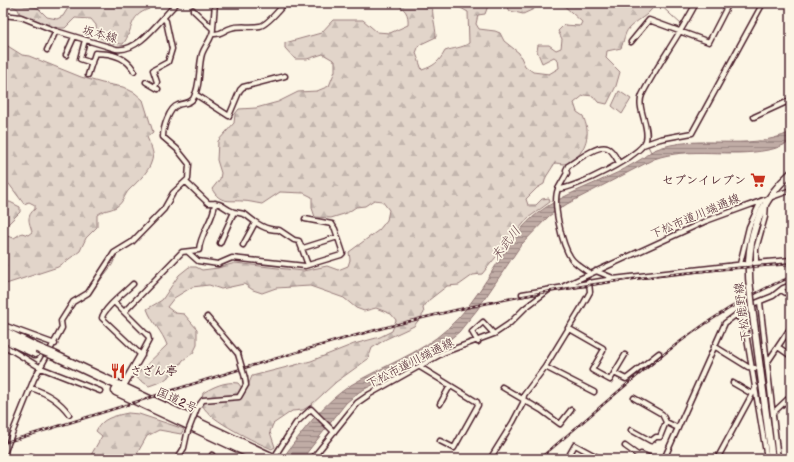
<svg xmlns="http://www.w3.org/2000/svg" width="794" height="462" viewBox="0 0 794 462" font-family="'Balsamiq Sans','Klee One',sans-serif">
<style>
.forest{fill:url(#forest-firs);stroke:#967a7a}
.park{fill:url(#park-tufts);stroke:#967a7a}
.water{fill:url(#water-rules);stroke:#917474}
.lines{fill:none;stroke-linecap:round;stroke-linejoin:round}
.stream{stroke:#917474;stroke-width:1}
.street-casing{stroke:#4a1f2b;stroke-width:7}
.secondary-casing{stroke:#4a1f2b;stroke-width:9}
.primary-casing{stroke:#4a1f2b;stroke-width:9}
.highway-casing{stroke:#4a1f2b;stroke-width:11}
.street{stroke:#fcf5e5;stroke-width:4}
.secondary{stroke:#fcf5e5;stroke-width:6}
.primary{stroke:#fcf5e5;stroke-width:6}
.highway{stroke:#fcf5e5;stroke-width:8}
.rail-casing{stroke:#4a1f2b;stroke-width:2.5}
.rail{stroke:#fcf5e5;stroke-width:1;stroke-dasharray:3;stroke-linecap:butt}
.street-bridge-casing{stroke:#4a1f2b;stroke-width:7;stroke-linecap:butt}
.primary-bridge-casing{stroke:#4a1f2b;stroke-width:9;stroke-linecap:butt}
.highway-bridge-casing{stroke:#4a1f2b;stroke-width:11;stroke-linecap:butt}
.street-bridge{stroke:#fcf5e5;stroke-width:4}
.primary-bridge{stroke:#fcf5e5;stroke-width:6}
.highway-bridge{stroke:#fcf5e5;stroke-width:8}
.labels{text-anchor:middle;stroke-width:3.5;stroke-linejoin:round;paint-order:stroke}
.street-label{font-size:12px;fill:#4a1f2b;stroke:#fcf5e5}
.poi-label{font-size:12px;font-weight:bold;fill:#4a1f2b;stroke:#fcf5e5;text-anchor:end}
.water-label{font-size:13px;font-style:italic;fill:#6d4950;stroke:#fcf5e5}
</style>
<defs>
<pattern id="forest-firs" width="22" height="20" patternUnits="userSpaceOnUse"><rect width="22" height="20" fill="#e2d5ca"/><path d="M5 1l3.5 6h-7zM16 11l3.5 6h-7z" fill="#c3b6ae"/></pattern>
<pattern id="park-tufts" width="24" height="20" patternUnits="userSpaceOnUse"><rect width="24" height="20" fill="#e2d5ca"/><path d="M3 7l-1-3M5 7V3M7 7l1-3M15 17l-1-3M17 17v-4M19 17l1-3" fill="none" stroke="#c3b6ae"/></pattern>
<pattern id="water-rules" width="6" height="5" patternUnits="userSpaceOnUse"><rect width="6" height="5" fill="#c0aca5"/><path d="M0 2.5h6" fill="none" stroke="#9e8b87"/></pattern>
</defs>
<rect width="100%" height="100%" fill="#fcf5e5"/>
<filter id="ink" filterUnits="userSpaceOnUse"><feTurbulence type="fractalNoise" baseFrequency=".025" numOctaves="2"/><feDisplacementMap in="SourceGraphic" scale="8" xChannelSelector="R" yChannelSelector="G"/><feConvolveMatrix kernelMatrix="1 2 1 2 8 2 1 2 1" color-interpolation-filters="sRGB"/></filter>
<g filter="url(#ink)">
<path class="forest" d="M15,3L38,8L47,17L57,19L63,16L68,8L67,4L69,3H151L149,9C128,16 134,30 123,44L110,43L97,36L96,25L91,19L75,18L65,28C49,29 35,19 20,14L18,9L12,6Z
M395,3H433C431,15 436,25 436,37L419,45L416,53L422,70C434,66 439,62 445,51C453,48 463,48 469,43L468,12L459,7L461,3H489L485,14L478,15L476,24L479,29L495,31L500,33L504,41L519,53L525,66L533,72L549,74L559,68L558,60L554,57L542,63L537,51L538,45H549L556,50L561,48L562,39L558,31L564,25L580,26L582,22L561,3H652L653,7C648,16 637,20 629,28C624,34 624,41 621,48L607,51L606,58L620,72L616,86L607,104L598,102L593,96L584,95L574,103L577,112L583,116C585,121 588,129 587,135C587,145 576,164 564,164C561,164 558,163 555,163L546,177L544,184L537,188L526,199L528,205H536L542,199L549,198L550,202L528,218L482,274L473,275L459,285L447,286L429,300L423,308L424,313L414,326L386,339L372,348L368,359L336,382L311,405L303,410L292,411L273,424L270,432L275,447L272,449C257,443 209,420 203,406C201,402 202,397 203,393C213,387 225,381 238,383L242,388H247L252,376L311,361L354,344L380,337L392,331L396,320L391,314L376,308L364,311L356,308L344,298L310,286L276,288L262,293L253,290L244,284L221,289L209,285L192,287L174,298L167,307L175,313L184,314L197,329V345L193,353L183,360L177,370L163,381L149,386L137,378L140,371L167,345C162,331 152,323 147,309L162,300L179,275L189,267H196L202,270L218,268L235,263L303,271L327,266L338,270L348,266L350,260L349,252L379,230L387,220L389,210L382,201L374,200L365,206L356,207L347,213L331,218L315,217L312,208V197L304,193L280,192L262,204C255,203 249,201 242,201C229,200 220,204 212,189L220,179L221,173L217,160L218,141L234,123L235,114L239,109L256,108L278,102L298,92L317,91L329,86L335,71V61L323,54L307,59H295L285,48V43L321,33L333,20H363L377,32L390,33L408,25C409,13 405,9 395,3Z
M505,3H539L534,9L523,14L510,11Z
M3,43L22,55L29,56L81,77L102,83L123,87L135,93L143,100L153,132L147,137C149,142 153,150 153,154C152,170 139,180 129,190C124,195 124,202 116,207C109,211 105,209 97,215V227L86,238L80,251L58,267L3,285V203L10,202L20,207V212L6,226L3,235L14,238L22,233L28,235L32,232C30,223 25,217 35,209V205L29,202L24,204L9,184L3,181Z
M128,413L139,414L184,429L181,434L159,430L147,436L134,459H91V455L102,436L96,431C102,418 114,416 128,413Z"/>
<path class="park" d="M619,91L631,99L622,114L612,106Z"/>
<path class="water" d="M791,132V142C783,145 776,149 768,150C729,158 691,146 654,159L567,204L549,216L521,245L477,310L459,332L430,355L359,392L346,403L302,459H282C302,432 322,404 351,385C382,366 420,354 447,329C479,301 496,259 523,227C547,200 579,191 610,176C620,172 629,166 638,161C644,158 648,153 654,150C699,132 746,153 791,132Z"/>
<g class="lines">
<path class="stream" d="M658,3L682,25
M643,122L644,137
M648,146L651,152
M166,209L173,196
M121,251L134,243L159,217
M92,291L112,265L118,252
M80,300L89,295"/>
<g class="street-casing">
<path id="street" d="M3,15L21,17L56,31L116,49C139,53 161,18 177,3
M213,28L215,3
M213,34C221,35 224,30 231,28C240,25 250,28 260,26C267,25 280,9 285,3
M85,40L80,59L92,63
M631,42L649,20L709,42L729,3
M47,50L56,31
M66,55L74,37
M88,75L95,53C100,54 104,53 108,54C119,56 129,61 134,71
M146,82L158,89
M155,87L157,82L153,70L168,62L172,49L166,21L163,18
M195,94L229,116L240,90L243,87L285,76
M754,117L791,100
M643,145L660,139L692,133L763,3
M186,182L208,203C226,203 221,208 234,212C238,213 242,213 246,215C257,224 265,230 279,230L294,240L299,241L308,265
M558,189L567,173L566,170L568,166C576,161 598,144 607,148C613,150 616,158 619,163
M220,243L234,212
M243,245L255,223
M303,248L338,237
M188,252L198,261L218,264L232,258L305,266L341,255L343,253L335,229L332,224L305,219
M754,263L791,260
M756,263V249L765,217L766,203
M740,264L749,227L761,201
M596,271L613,278
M590,274C584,268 576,265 571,258C562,245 552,203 558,189C574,189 642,156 646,140C650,126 636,108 642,95C658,63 680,35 696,3
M564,286L706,221L791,190
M781,290L791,296
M522,294L613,279L745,264
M114,302L148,336L149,340L141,355L102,318C103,309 126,291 133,284
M760,302L778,459
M124,312L182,252L199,250C200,233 214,220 215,203
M737,315L745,327L767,459
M207,317L238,354
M3,325L55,344
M568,328L603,348V351L592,370L610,380L625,355
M478,342L472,332L483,322L494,334
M3,345L41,368L100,391
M714,346L748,367L755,368
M778,347L791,356
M767,363L791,327
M420,367L477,402L478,405L454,448L440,441
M545,367L594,392
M614,373L626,379L659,353
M733,383L752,394
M502,387L541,410L560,424L571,410
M31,388C47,393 59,400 69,414
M634,398L662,414L666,422L678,428
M440,404L450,386
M197,408L203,400L239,397L246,385L245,378
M774,412L791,396
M631,430L651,441L656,437H660L666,422
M625,446L639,456L641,454L653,459
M3,456L34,379L62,328L61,321L73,302L88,293L114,253L132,242L164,209L173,193L188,179L189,164L177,149L163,137C163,128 169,108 178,105C183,103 189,104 193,99C201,86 198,68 202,54C205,45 213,38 213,29L193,10
M29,459L31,456L38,459
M177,459L184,448L187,434
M210,459L212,455
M273,459L296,423L311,409L334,432
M312,459L357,403L370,394L443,353L494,334L509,324L525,308L550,289
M490,459L513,422L523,403L524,395L545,367L581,308L590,292L589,282
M567,459L575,445L601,459
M664,459L725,323L748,306L773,296L783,288L791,285
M717,459L756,387"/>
</g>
<g class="secondary-casing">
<path id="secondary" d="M120,391L141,355"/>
</g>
<g class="primary-casing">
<path id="primary" d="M750,289C745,243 756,205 791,173
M752,308L772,459"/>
</g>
<g class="highway-casing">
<path id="highway" d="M3,331L37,348
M3,338L35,353
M54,355L269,456
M116,391L262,459"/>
</g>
<use href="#street" class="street"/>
<use href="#secondary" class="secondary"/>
<use href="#primary" class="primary"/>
<use href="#highway" class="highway"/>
<g class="rail-casing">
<path id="rail" d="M3,443C154,398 303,345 456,310C565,285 680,271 791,264
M539,459C617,395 696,315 791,277"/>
</g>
<use href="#rail" class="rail"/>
<g class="street-bridge-casing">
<path id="street-bridge" d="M238,354L245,378
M187,434L197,408"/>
</g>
<g class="primary-bridge-casing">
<path id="primary-bridge" d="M750,289L752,308"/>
</g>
<g class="highway-bridge-casing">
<path id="highway-bridge" d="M37,348L54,355
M269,456L276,459"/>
</g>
<use href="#street-bridge" class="street-bridge"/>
<use href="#primary-bridge" class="primary-bridge"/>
<use href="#highway-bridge" class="highway-bridge"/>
</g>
</g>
<defs>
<g id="supermarket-bare" transform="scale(1.2)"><path d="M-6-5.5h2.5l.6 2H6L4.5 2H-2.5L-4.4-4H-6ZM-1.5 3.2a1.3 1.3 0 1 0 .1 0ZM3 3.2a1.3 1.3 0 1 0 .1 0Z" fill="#c8321e" stroke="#fcf5e5" stroke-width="2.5" paint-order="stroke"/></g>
<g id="restaurant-bare" transform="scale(1.2)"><path d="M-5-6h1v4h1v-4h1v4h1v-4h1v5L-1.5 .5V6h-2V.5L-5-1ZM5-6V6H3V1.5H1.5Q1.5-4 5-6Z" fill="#c8321e" stroke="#fcf5e5" stroke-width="2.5" paint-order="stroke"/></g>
</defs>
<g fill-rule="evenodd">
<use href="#supermarket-bare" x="758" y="180"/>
<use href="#restaurant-bare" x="118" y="371"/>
</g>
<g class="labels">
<g class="street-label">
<text transform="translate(100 34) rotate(15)" y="4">坂本線</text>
<text transform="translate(695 216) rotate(-23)" y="4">下松市道川端通線</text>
<text transform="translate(742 312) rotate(-97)" y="4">下松鹿野線</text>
<text transform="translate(410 363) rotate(-27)" y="4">下松市道川端通線</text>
<text transform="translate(177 400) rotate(25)" y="4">国道2号</text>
</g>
<g class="poi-label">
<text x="746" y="184">セブンイレブン</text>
<text x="130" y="375" text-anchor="start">さざん亭</text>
</g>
<g class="water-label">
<text transform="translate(505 243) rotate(-52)" y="5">末武川</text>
</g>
</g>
<rect width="794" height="462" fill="none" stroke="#fcf5e5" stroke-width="16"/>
<rect x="8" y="8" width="778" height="446" fill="none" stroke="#4a1f2b" stroke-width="1.5" filter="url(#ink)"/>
</svg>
